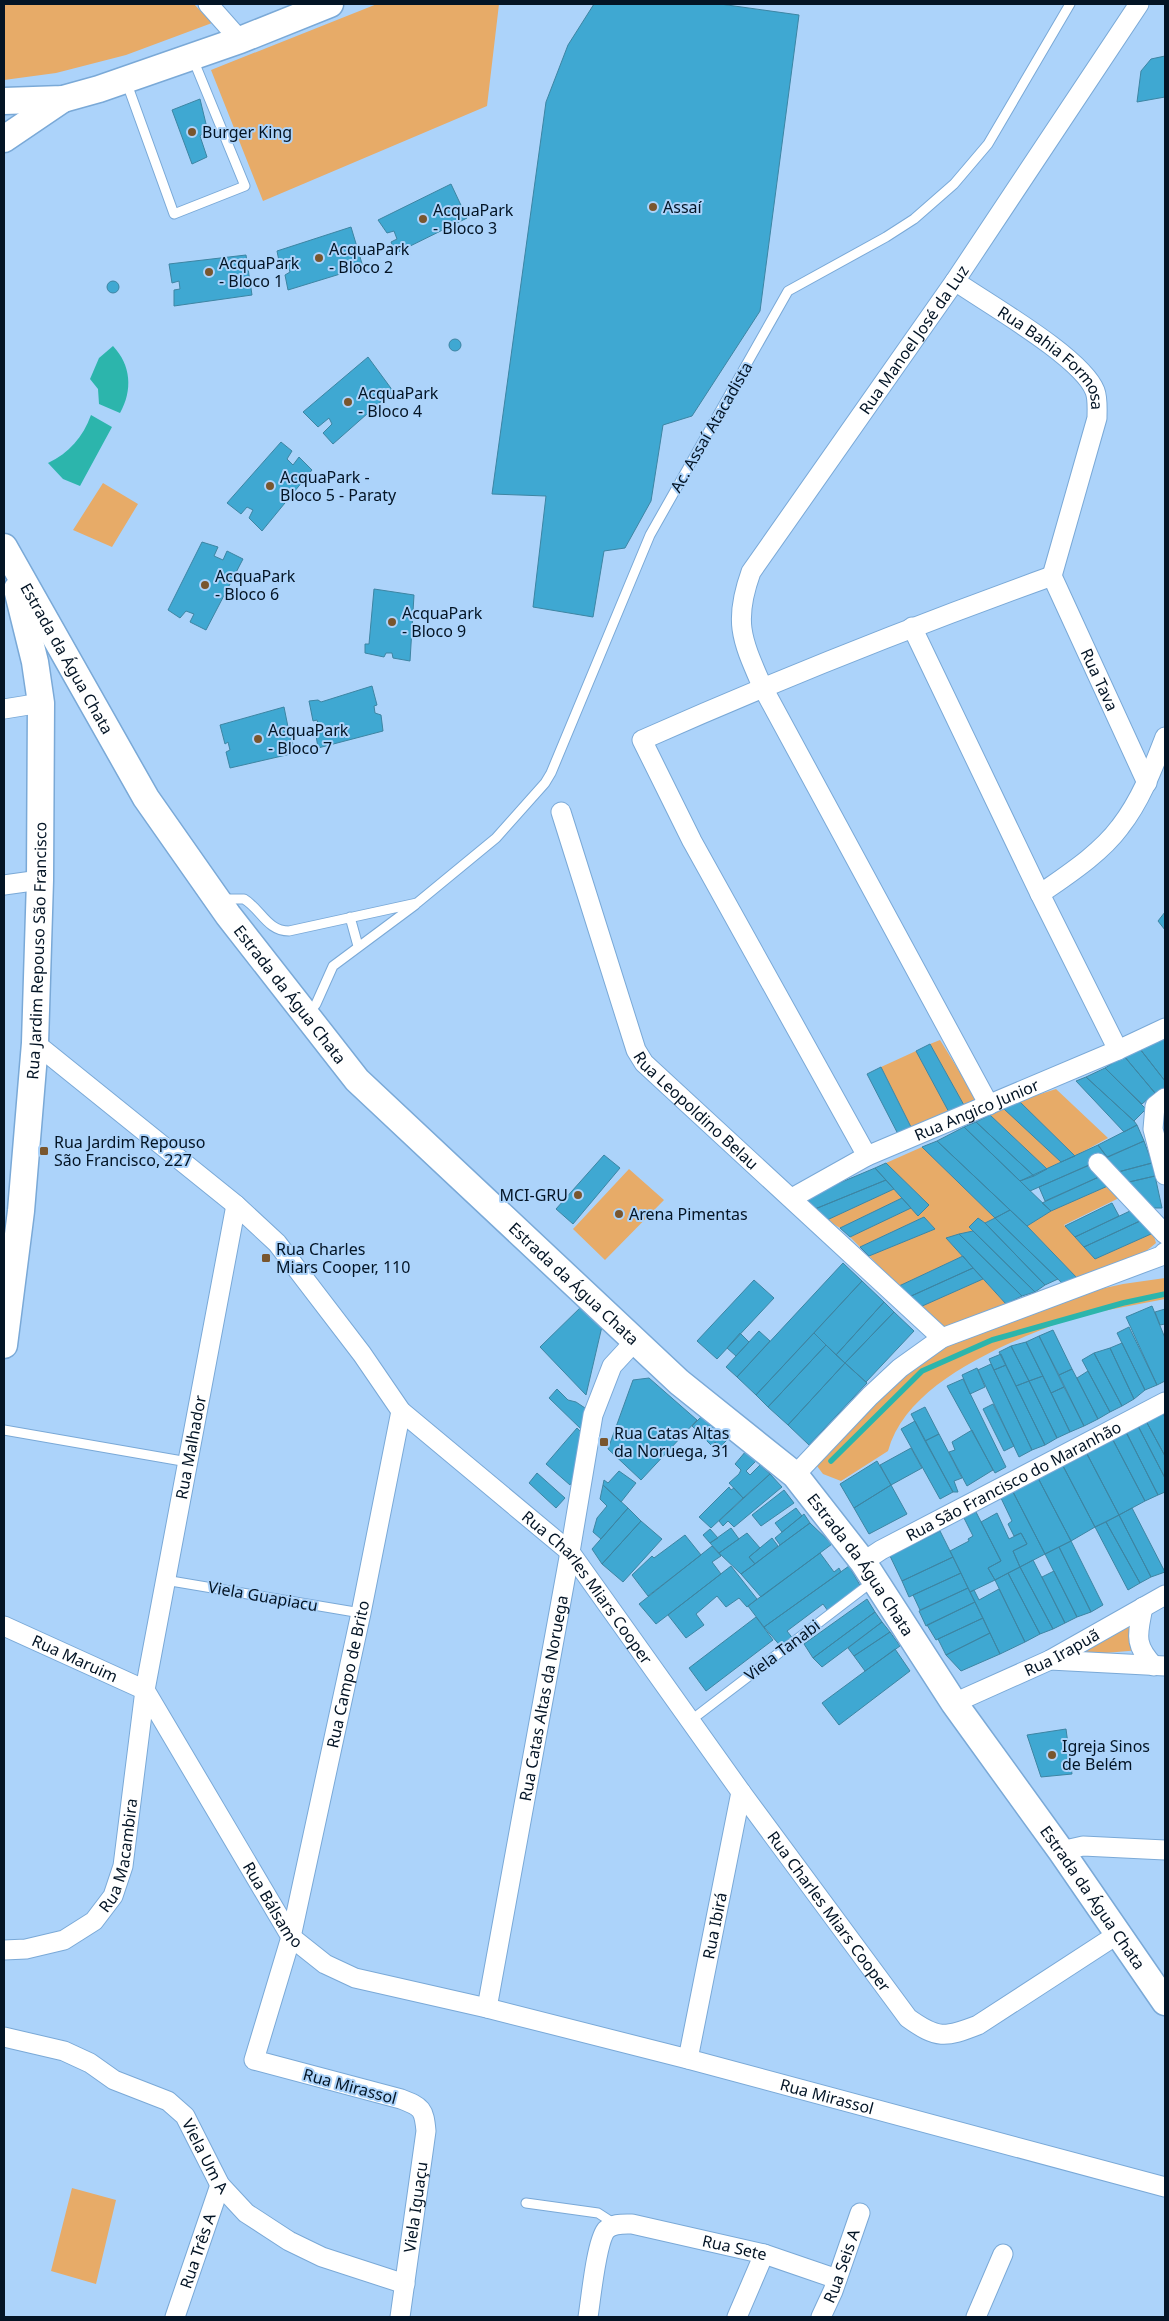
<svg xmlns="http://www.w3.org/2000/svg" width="1169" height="2321" viewBox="0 0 1169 2321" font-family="'Noto Sans',sans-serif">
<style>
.green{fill:#e7ab68}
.water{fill:#2cb5ac}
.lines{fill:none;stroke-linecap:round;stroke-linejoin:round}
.stream{stroke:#2cb5ac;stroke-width:5.5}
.building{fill:#3fa8d2;stroke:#3d85a3}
.lane-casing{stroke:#7aa9d7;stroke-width:11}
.street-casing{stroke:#7aa9d7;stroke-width:21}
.secondary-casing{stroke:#7aa9d7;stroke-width:29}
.lane{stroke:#fff;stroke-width:9}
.street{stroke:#fff;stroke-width:19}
.secondary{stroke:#fff;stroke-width:26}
.poi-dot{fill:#79562e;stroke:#acd3fa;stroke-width:2}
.labels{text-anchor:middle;stroke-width:4;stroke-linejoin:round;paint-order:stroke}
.poi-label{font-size:16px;fill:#031425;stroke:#acd3fa;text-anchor:start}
.street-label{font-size:16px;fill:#031425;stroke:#acd3fa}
</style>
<rect width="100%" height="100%" fill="#acd3fa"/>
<path class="green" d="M4,4H194L212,23L126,55L56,73L4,80Z
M377,4H499L487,106L263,201L211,70Z
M103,483L138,504L112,547L73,530Z
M940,1040L977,1100L965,1107L930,1044Z
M916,1051L951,1116L913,1131L881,1067Z
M1056,1089L1108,1138L1075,1156L1019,1101Z
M1004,1109L1061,1162L1047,1169L990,1115Z
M922,1147L995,1218L985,1223L978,1218L969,1227L973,1231L946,1238L963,1256L899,1286L869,1256L935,1229L924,1217L860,1247L850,1237L911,1208L928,1204L886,1163Z
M629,1169L664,1200L605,1260L573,1229Z
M1110,1185L1119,1198L1064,1225L1095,1259L1153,1233L1156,1243L1139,1257L1078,1279L1027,1226L1051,1211Z
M894,1189L902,1198L840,1228L827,1220Z
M1165,1278V1299L1103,1311L1091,1310C1024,1337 909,1375 888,1451L841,1481L823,1474L817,1466L819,1455L922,1358L963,1338L1073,1295L1123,1284Z
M983,1279L1006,1304L942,1331L920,1307Z
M1130,1625L1140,1650L1082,1655L1075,1649Z
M72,2188L116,2200L96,2284L51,2271Z"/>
<path class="water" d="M113,346C131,365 133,390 120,413L99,404L98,389L90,379L99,358Z
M91,415L112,427L80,486L63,479L48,463C69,453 83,437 91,415Z"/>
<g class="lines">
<path class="stream" d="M831,1461L922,1371L992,1340L1123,1303L1165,1294"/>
</g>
<path class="building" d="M594,4H720L799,15L760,311L692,416L663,425L651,501L625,548L604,551L593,617L533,607L546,496L492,494L546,102L568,45Z
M1165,56V97L1137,102L1141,71L1151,59Z
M200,99L207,128L200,136L207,157L192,164L172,110Z
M451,184L467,218L396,253L391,242L397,239L394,231L387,233L378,220Z
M351,227L363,267L288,290L285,275L290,272L288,266H280L277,251Z
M246,255L252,295L174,306V290L180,289L179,281L172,283L169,264Z
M107 287a6 6 0 1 1 12 0a6 6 0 1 1-12 0Z
M449 345a6 6 0 1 1 12 0a6 6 0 1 1-12 0Z
M368,357L393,391L333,444L323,433L332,424L329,418L318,427L303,412Z
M281,442L292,451L287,459L293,465L299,457L312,470L262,531L249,518L253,510L247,507L241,514L227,503Z
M202,542L218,547L214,556L223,560L227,551L243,559L206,630L190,622L194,614L186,611L180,618L168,610Z
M374,589L414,595L410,661L393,658L392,653H386L384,657L365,653V644H369Z
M372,686L377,705L374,706L375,713L381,715L383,731L318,748L315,729L319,727L317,720L313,721L309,701L318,700L321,702Z
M284,707L288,727L284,728L285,736H291L295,753L230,768L226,752L230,750L228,742L225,744L220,725Z
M1165,912V930L1158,921Z
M1165,1038V1081L1140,1049Z
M930,1044L965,1107L951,1116L916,1051Z
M1140,1049L1165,1081V1088L1155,1093L1124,1056Z
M1124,1056L1155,1093L1142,1104L1105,1068Z
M881,1067L913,1131L899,1136L867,1074Z
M1105,1068L1146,1109L1134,1121L1086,1077Z
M1086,1077L1134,1121L1137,1125L1124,1132L1076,1081Z
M1019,1101L1075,1156L1061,1162L1004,1109Z
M990,1115L1047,1169L1034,1176L976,1122Z
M976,1122L1034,1176L1020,1181L964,1127Z
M1137,1125L1144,1141L1107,1157L1098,1145Z
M964,1127L1020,1181L1051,1211L1027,1226L937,1141Z
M937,1141L1010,1210L995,1218L922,1147Z
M1144,1141L1152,1163L1118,1172L1106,1158Z
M1098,1145L1107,1157L1030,1191L1020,1181Z
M604,1155L620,1168L573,1224L556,1209Z
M886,1163L929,1205L918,1216L875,1168Z
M1152,1163L1155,1176L1129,1182L1118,1172Z
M1092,1164L1101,1176L1045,1201L1039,1187Z
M875,1168L886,1180L815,1209L806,1197Z
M1101,1176L1110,1185L1051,1211L1042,1203Z
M1155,1176L1162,1208H1153L1129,1182Z
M886,1180L894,1189L827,1220L815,1209Z
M902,1198L911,1208L850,1237L840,1228Z
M1112,1203L1119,1216L1075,1237L1065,1226Z
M1010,1210L1027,1226L1078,1279L1064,1285L995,1218Z
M1130,1211L1140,1221L1084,1247L1075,1237Z
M924,1217L935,1229L869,1256L860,1247Z
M978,1218L985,1223L1045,1285L1035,1292L969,1227Z
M995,1218L1058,1279L1045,1285L985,1223Z
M1140,1221L1151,1234L1095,1259L1084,1247Z
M973,1231L1035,1292L1022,1296L959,1234Z
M959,1234L1022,1296L1006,1304L946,1238Z
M963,1256L973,1268L909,1297L899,1286Z
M843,1263L862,1281L756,1395L737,1377Z
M973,1268L983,1279L920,1307L909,1297Z
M754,1280L774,1298L717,1359L697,1341Z
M862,1281L884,1302L836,1355L814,1333Z
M884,1302L894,1312L845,1363L836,1355Z
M584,1304L603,1322L586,1395L540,1347Z
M1152,1306L1165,1338V1381L1157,1385L1126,1317Z
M1165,1309V1324L1160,1325L1155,1312Z
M894,1312L914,1331L866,1382L845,1363Z
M1129,1327L1157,1385L1145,1390L1117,1333Z
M1053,1330L1072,1369L1059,1375L1039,1336Z
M759,1331L770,1341L737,1377L726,1367Z
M740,1333L749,1342L736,1356L727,1348Z
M814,1333L826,1345L768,1407L756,1395Z
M1039,1336L1064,1387L1051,1393L1026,1342Z
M1026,1342L1043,1376L1029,1381L1011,1346Z
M1122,1343L1145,1390L1134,1399L1110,1348Z
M826,1345L845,1363L788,1425L768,1407Z
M1011,1346L1029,1381L1016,1386L999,1352Z
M1110,1348L1134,1399L1122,1406L1094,1353Z
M1094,1353L1122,1406L1110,1412L1082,1360Z
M1001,1354L1006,1365L994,1370L989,1359Z
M845,1363L867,1383L809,1445L788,1425Z
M991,1364L1032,1450L1019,1457L978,1370Z
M1006,1365L1016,1386L1045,1445L1032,1450L994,1370Z
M977,1368L985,1387L970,1394L962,1375Z
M1072,1369L1098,1419L1084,1426L1059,1375Z
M1088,1371L1110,1412L1098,1419L1077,1378Z
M1043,1376L1070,1432L1057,1438L1029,1381Z
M649,1378L697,1420L641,1480L608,1449L633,1380Z
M963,1379L1006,1467L995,1473L947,1386Z
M1029,1381L1057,1438L1045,1445L1016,1386Z
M1064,1387L1084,1426L1070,1432L1051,1393Z
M557,1389L568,1400L576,1402L585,1408L582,1430L549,1398Z
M993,1404L1014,1446L1004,1451L983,1409Z
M925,1407L939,1434L925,1441L911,1414Z
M705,1413L730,1437L720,1447L715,1442L712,1446L692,1426Z
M1163,1413L1165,1418V1456L1146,1421Z
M915,1421L953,1492L940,1499L901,1429Z
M1146,1421L1165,1456V1478L1138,1426Z
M1138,1426L1165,1478V1492L1158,1495L1126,1432Z
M577,1428L582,1433L578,1472L570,1485L546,1464Z
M972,1430L993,1470L967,1486L949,1452L955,1450L952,1442Z
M1126,1432L1158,1495L1145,1501L1113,1440Z
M939,1434L962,1478L954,1481L958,1492H953L925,1441Z
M1113,1440L1145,1501L1119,1515L1087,1454Z
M911,1448L922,1468L891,1485L880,1465Z
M746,1451L756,1461L746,1471L750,1475L760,1465L770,1474L743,1498L729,1483L739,1474L741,1470L735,1464Z
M1087,1454L1119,1515L1095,1527L1063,1466Z
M877,1461L891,1485L854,1508L840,1484Z
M1063,1466L1095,1527L1071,1541L1037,1476Z
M619,1471L636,1483L621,1502L603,1485L604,1480L608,1483Z
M537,1473L565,1498L556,1508L529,1483Z
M770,1474L782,1487L734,1527L728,1521L723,1526L719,1521Z
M1037,1476L1071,1541L1045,1554L1012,1490Z
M603,1485L628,1508L601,1539L593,1532L597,1518L607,1506L600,1499Z
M891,1485L907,1514L869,1534L854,1508Z
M729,1487L731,1490L734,1488L743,1498L711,1528L699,1517Z
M784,1490L794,1503L761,1526L752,1515Z
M1012,1490L1045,1554L1020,1567L1013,1551L1027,1544L1021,1533L1014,1536L1008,1524L1012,1521L1000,1496Z
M628,1508L641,1521L602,1564L592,1549Z
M796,1508L802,1516L782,1532L775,1523Z
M1132,1508L1165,1572L1151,1577L1119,1515Z
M976,1512L1001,1561L988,1568L995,1580L970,1592L950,1551L969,1541L968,1539L973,1536L964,1518Z
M997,1513L1009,1539L1021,1533L1027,1544L1013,1551L1020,1567L995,1580L988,1568L1001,1561L981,1522Z
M804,1514L810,1523L780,1545L775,1538Z
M1119,1515L1151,1577L1140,1583L1106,1522Z
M641,1521L662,1539L623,1582L602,1564Z
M1106,1522L1140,1583L1128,1590L1095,1527Z
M810,1523L832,1544L761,1597L741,1574Z
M731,1528L739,1539L719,1553L710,1543Z
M710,1529L718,1538L710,1543L703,1535Z
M940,1531L953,1557L902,1581L890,1556Z
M747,1533L760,1548L749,1557L755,1564L741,1574L719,1553Z
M685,1535L701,1555L648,1596L632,1575L652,1556L654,1558Z
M772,1538L778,1546L755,1564L749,1557Z
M1071,1541L1103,1605L1091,1612L1059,1547Z
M712,1546L721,1556L712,1562L721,1574L656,1624L639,1604Z
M1059,1547L1091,1612L1077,1617L1045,1554Z
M820,1553L834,1572L839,1568L841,1572L764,1627L748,1606Z
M953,1557L961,1573L909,1597L902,1581Z
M1033,1560L1065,1623L1053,1629L1020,1567Z
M731,1566L757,1599L747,1607L739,1598L726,1607L717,1596L696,1614L704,1625L686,1638L668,1615Z
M849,1566L861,1587L828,1611L823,1604L787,1631L794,1640L783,1649L764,1627Z
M1020,1567L1053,1629L1040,1634L1008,1573Z
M1054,1571L1077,1617L1065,1623L1042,1577Z
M961,1573L968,1588L920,1610L913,1595Z
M1008,1573L1040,1634L1025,1642L995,1580Z
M968,1588L975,1602L926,1626L919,1611Z
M999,1589L1025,1642L1000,1654L970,1592L974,1590L979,1600Z
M867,1599L875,1612L813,1658L804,1644Z
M975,1602L983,1618L936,1640L927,1625Z
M875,1612L882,1622L822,1667L813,1658Z
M756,1617L773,1640L706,1691L689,1668Z
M983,1618L990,1633L946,1655L938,1639Z
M882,1622L890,1632L854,1656L848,1648Z
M890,1632L900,1646L865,1671L854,1656Z
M990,1633L1000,1654L961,1671L946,1655Z
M895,1649L910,1671L839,1725L822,1703Z
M1066,1729L1072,1774L1041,1777L1027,1735Z"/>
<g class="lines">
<g class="lane-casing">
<path id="lane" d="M126,81L174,214L245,186L193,59
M222,899H244C261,909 267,931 289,931L417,903L496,838L545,783L551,773L650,535L788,291L886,237L914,219L954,184L988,144L1070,4
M350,917L358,946
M308,1014L316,1004L333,966L415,905
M4,1430L188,1462
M165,1580L361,1613
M690,1721L872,1582
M526,2203L598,2213L615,2224"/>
</g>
<g class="street-casing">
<g id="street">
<path d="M208,4L240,40"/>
<path id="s1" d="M955,281C988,304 1082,357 1095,391C1098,399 1097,410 1097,418L1052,576"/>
<path id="s2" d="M1052,576L1147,783"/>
<path d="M912,627L1040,894L1118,1050"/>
<path d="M4,709L41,703"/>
<path id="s3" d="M561,812L636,1050L644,1063L942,1338"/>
<path d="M4,885L40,880"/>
<path d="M1040,894C1067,875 1100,854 1120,827C1141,800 1153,768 1165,737"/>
<path id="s4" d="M35,1043L236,1205L277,1243L362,1354L401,1411L570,1552L741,1792L908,2018C937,2039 945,2038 978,2025L1118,1934"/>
<path d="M1165,1098L1155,1106L1153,1129L1165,1175"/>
<path id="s5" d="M989,1105L762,686C742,640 733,622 751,572L955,281L1139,4"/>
<path d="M867,1156L692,841L642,740C777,680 913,626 1052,576"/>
<path d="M1098,1163L1165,1234"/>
<path id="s6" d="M792,1198L867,1156L1118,1050L1165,1028"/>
<path d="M795,1475L870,1396L900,1368L942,1338L1161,1256L1165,1252"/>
<path id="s7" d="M863,1562L881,1550L1165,1402"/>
<path d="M1143,1607C1138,1634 1133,1644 1154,1666"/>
<path id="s8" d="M4,1626L145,1690"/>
<path d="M1050,1660L1165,1666"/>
<path id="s9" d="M145,1690L291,1937L325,1964L355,1978L487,2008L688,2059L1165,2187"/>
<path id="s10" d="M954,1703L1050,1660L1165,1595"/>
<path d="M1061,1851L1083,1846L1165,1850"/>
<path id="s11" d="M4,1950L26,1949L64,1940L94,1921L113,1896L123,1866L145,1690L236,1205"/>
<path id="s12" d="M487,2008L570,1552L593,1415L612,1366L636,1340"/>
<path id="s13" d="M4,2037L64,2051L90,2063L114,2080L168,2101L185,2116L220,2185L246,2213L289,2241L322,2257L405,2284"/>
<path id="s14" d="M688,2059L741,1792"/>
<path id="s15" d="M175,2317L220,2185"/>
<path id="s16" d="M400,2317L426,2131C424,2109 422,2107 401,2099L254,2060L291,1937L361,1613L401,1411"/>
<path id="s17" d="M588,2317C591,2299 596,2243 606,2230C613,2223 623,2224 632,2224L764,2254L837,2279"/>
<path d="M737,2317L764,2254"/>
<path id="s18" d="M821,2317L833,2291L860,2213"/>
<path d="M976,2317L1003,2254"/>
</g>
</g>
<g class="secondary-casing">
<g id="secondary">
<path d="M4,101L63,99L99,89L240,40L330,4"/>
<path d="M4,139L63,99"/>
<path id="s19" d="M4,547L146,798L228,915L357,1080L679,1382L795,1475L863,1562L954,1703L1061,1851L1165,2002"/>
<path id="s20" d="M4,1345L21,1211L35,1043L40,880L41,703L35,662L17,589"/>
</g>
</g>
<use href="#lane" class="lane"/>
<use href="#street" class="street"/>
<use href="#secondary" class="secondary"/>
</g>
<g class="poi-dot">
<circle cx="192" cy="132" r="5"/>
<circle cx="653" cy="207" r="5"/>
<circle cx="423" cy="219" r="5"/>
<circle cx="319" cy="258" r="5"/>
<circle cx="209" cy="272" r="5"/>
<circle cx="348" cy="402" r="5"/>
<circle cx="270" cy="486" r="5"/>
<circle cx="205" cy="585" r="5"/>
<circle cx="392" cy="622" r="5"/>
<circle cx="258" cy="739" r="5"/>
<rect x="39" y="1146" width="10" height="10" rx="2.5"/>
<circle cx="578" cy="1195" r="5"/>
<circle cx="619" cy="1214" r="5"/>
<rect x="261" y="1253" width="10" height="10" rx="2.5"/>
<rect x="599" y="1437" width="10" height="10" rx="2.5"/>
<circle cx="1052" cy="1755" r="5"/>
</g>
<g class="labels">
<g class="poi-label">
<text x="202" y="138">Burger King</text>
<text x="663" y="213">Assaí</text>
<text x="433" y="216">AcquaPark<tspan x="433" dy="18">- Bloco 3</tspan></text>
<text x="329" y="255">AcquaPark<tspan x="329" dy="18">- Bloco 2</tspan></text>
<text x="219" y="269">AcquaPark<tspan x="219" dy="18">- Bloco 1</tspan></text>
<text x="358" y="399">AcquaPark<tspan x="358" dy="18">- Bloco 4</tspan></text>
<text x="280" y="483">AcquaPark -<tspan x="280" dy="18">Bloco 5 - Paraty</tspan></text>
<text x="215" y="582">AcquaPark<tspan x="215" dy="18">- Bloco 6</tspan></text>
<text x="402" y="619">AcquaPark<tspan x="402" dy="18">- Bloco 9</tspan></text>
<text x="268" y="736">AcquaPark<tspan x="268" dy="18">- Bloco 7</tspan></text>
<text x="54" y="1148">Rua Jardim Repouso<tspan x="54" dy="18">São Francisco, 227</tspan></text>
<text x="568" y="1201" text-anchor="end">MCI-GRU</text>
<text x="629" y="1220">Arena Pimentas</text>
<text x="276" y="1255">Rua Charles<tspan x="276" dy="18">Miars Cooper, 110</tspan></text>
<text x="614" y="1439">Rua Catas Altas<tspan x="614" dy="18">da Noruega, 31</tspan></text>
<text x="1062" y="1752">Igreja Sinos<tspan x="1062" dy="18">de Belém</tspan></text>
</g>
<g class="street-label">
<text dy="6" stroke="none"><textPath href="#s5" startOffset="879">Rua Manoel José da Luz</textPath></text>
<text dy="6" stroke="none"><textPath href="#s1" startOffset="126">Rua Bahia Formosa</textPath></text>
<text transform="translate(711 427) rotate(-60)" y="6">Ac. Assaí Atacadista</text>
<text dy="6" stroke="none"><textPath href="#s19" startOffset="128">Estrada da Água Chata</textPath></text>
<text dy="6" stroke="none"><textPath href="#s2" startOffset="114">Rua Tava</textPath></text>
<text dy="6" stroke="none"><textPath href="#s20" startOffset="396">Rua Jardim Repouso São Francisco</textPath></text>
<text dy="6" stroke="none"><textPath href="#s19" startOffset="532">Estrada da Água Chata</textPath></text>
<text dy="6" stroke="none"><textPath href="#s3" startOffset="335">Rua Leopoldino Belau</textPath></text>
<text dy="6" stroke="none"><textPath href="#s6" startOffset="205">Rua Angico Junior</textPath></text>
<text dy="6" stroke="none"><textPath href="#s19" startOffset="938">Estrada da Água Chata</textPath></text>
<text dy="6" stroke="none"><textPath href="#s11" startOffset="584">Rua Malhador</textPath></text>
<text dy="6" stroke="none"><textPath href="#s7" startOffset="171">Rua São Francisco do Maranhão</textPath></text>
<text dy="6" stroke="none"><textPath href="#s19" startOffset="1342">Estrada da Água Chata</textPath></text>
<text dy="6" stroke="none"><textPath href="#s4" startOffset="781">Rua Charles Miars Cooper</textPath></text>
<text transform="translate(263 1596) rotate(10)" y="6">Viela Guapiacu</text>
<text transform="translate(782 1650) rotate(-37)" y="6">Viela Tanabi</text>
<text dy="6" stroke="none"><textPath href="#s10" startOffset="119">Rua Irapuã</textPath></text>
<text dy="6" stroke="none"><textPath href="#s8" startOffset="78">Rua Maruim</textPath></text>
<text dy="6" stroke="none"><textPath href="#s16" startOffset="782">Rua Campo de Brito</textPath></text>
<text dy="6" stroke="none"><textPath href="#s12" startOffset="315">Rua Catas Altas da Noruega</textPath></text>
<text dy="6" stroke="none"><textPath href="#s11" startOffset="169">Rua Macambira</textPath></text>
<text dy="6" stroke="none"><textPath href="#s19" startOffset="1748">Estrada da Água Chata</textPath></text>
<text dy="6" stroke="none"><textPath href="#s9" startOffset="250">Rua Bálsamo</textPath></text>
<text dy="6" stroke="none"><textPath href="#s4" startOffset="1186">Rua Charles Miars Cooper</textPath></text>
<text dy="6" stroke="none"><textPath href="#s14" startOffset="136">Rua Ibirá</textPath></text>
<text transform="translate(350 2086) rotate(15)" y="6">Rua Mirassol</text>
<text dy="6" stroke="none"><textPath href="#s9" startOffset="850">Rua Mirassol</textPath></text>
<text dy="6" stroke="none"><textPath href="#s13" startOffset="245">Viela Um A</textPath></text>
<text dy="6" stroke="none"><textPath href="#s16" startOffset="111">Viela Iguaçu</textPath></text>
<text dy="6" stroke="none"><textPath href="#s17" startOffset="222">Rua Sete</textPath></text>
<text dy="6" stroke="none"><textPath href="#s15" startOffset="70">Rua Três A</textPath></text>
<text dy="6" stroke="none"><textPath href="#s18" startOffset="55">Rua Seis A</textPath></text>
</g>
</g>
<rect width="1169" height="2321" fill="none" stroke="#031425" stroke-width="10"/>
</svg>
